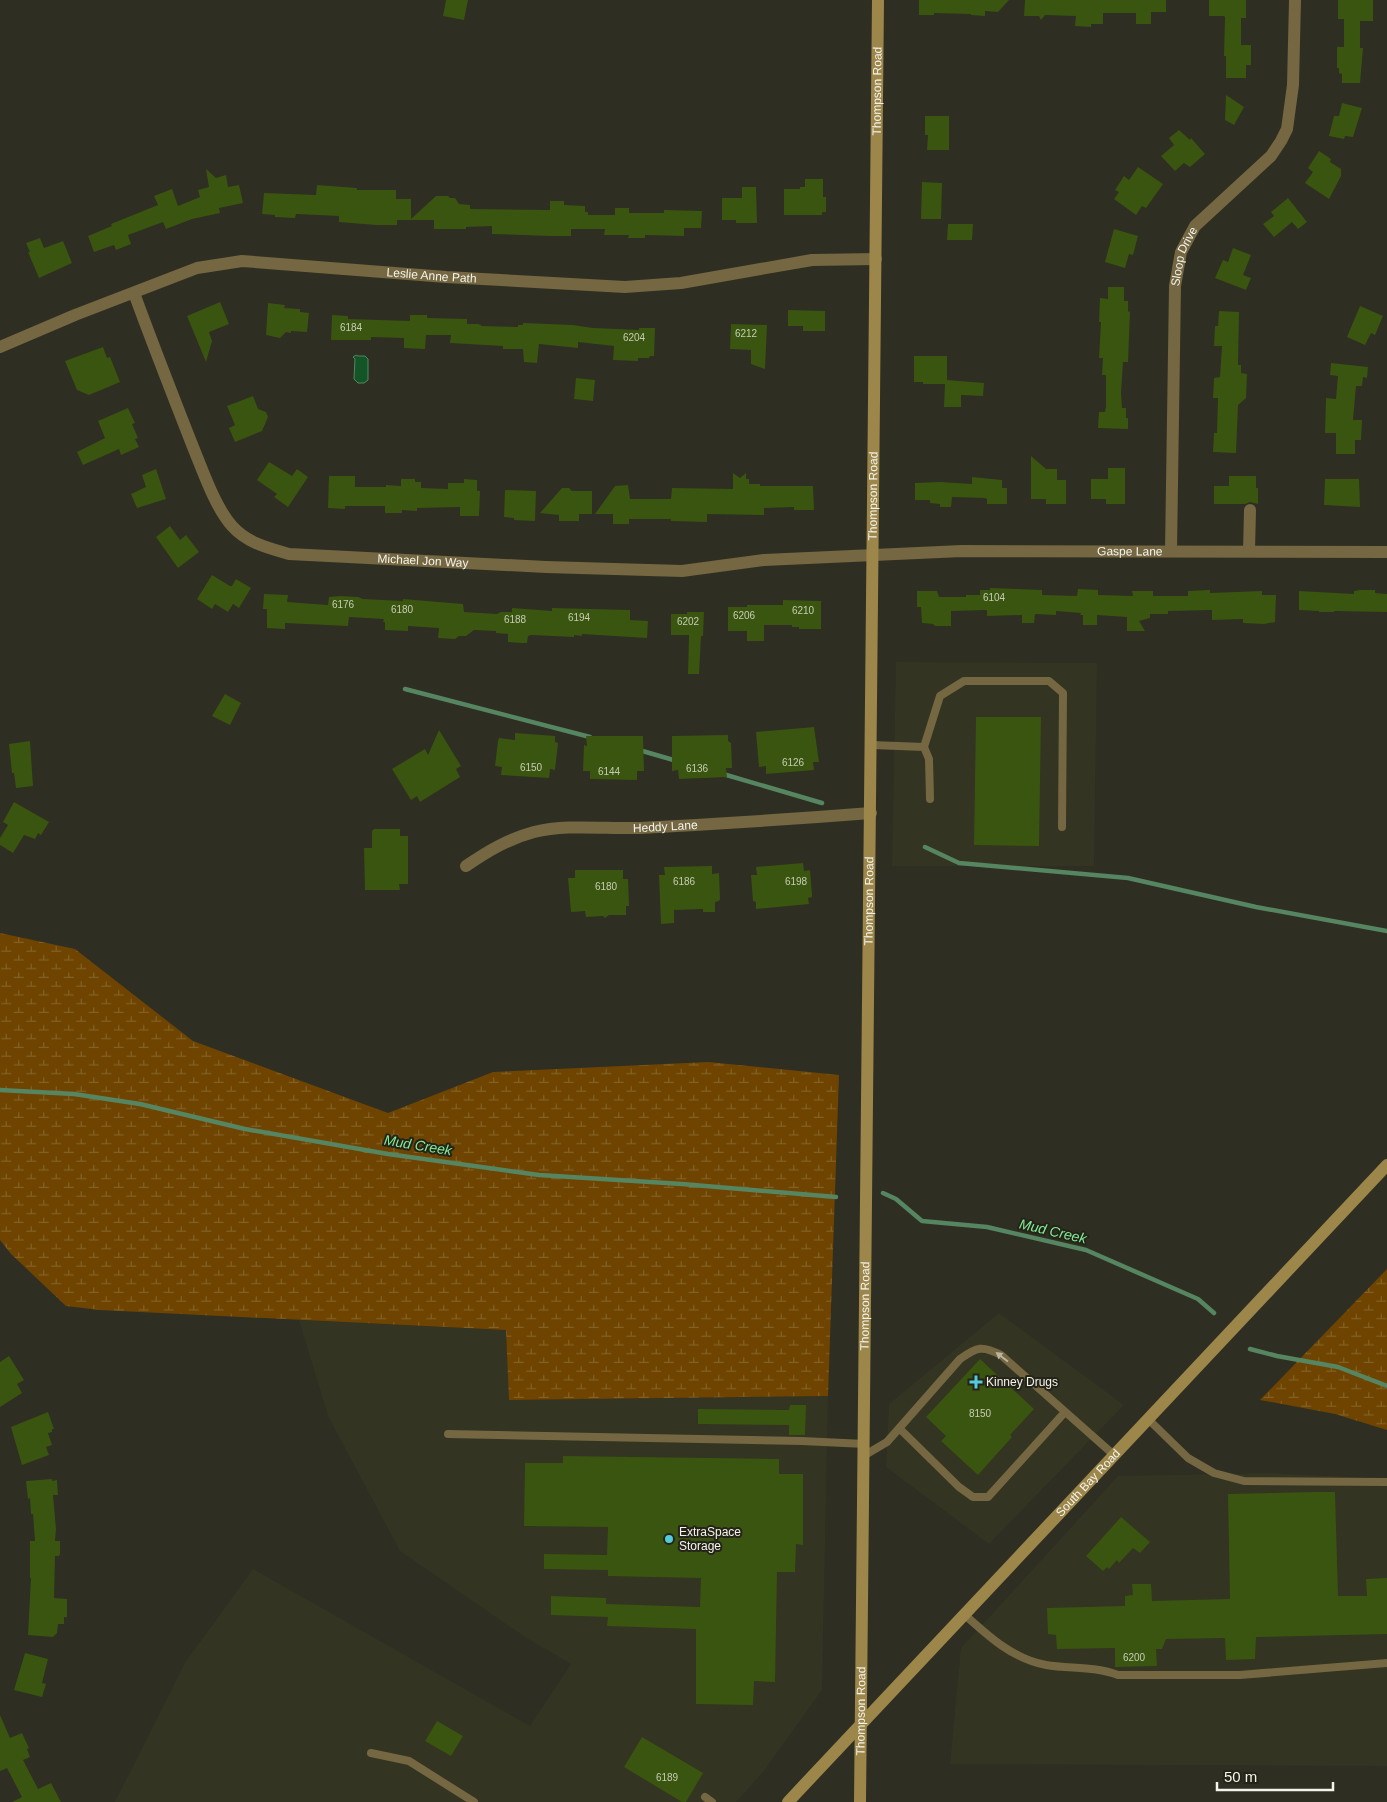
<svg xmlns="http://www.w3.org/2000/svg" width="1387" height="1802" viewBox="0 0 1387 1802" font-family="Arial,sans-serif">
<style>
.built{fill:#333421}
.wetland{fill:url(#wetland-marsh)}
.water{fill:#135526;stroke:#568561}
.lines{fill:none;stroke-linecap:round;stroke-linejoin:round}
.stream{stroke:#568561;stroke-width:4.5}
.building{fill:#3a550f}
.lane{stroke:#746741;stroke-width:8}
.street{stroke:#746741;stroke-width:12}
.secondary{stroke:#9d8649;stroke-width:12}
.oneway{fill:#bab59f}
.poi-dot{fill:#53cbdb;stroke:#242418;stroke-width:2}
.labels{text-anchor:middle;stroke-width:4;stroke-linejoin:round;paint-order:stroke}
.number-label{font-size:10px;fill:#c6ccb5}
.street-label{font-size:12px;fill:#f4f4ec;stroke:#242418}
.poi-label{font-size:12px;fill:#f4f4ec;stroke:#242418;text-anchor:start}
.water-label{font-size:14px;font-style:italic;fill:#81ec97;stroke:#242418}
</style>
<defs>
<pattern id="wetland-marsh" width="20" height="14" patternUnits="userSpaceOnUse" patternTransform="scale(1.25)"><rect width="20" height="14" fill="#6e4400"/><path d="M1 5h8M5 5V1M11 12h8M15 12V8" fill="none" stroke="#836025"/></pattern>
</defs>
<rect width="100%" height="100%" fill="#2e2e22"/>
<path class="built" d="M896,662L1097,663L1094,866H892Z
M999,1313L1124,1405L989,1544L886,1467L889,1404Z
M299,1320L506,1330L510,1400L828,1396L822,1690L763,1772L736,1802H115L186,1661L253,1569L530,1726L571,1664L525,1637L400,1551L328,1416Z
M1270,1473L1387,1479V1766L950,1764L961,1648L1118,1476Z"/>
<path class="wetland" d="M0,933L75,949L193,1041L388,1113L493,1072L708,1062L839,1075L828,1396L509,1400L506,1330L100,1310L66,1306L11,1254L0,1240Z
M1387,1269V1430L1335,1414L1260,1400Z"/>
<path class="water" d="M356,355L358,356H365L368,359V380L364,383H358L354,379L355,359L353,357Z"/>
<g class="lines">
<path class="stream" d="M405,689L590,737
M639,750L677,761
M723,774L822,803
M925,847L959,863L1128,878L1256,907L1387,931
M0,1090L74,1094L140,1104L245,1129L388,1154L539,1175L682,1184L836,1197
M883,1193L896,1199L922,1221L987,1227L1086,1250L1198,1299L1214,1313
M1250,1349L1277,1356L1338,1367L1387,1386"/>
</g>
<path class="building" d="M446,0H468L464,20L443,16Z
M919,0H1009L998,12L985,11V16L971,15V14L934,13V15H919Z
M1025,0H1166V12H1151V24H1136V13H1103V24H1091V27L1075,26L1076,16L1045,15L1041,20L1039,16H1024Z
M1209,0H1246V18H1241V45H1251V65H1246V78H1226V56H1224L1225,17L1224,16H1209Z
M1338,0H1373V21H1360V48H1363L1360,83H1342V74L1339,73V68H1337V47H1344V19H1338Z
M1226,95L1244,107L1234,125L1225,120Z
M1342,103L1362,108L1353,137L1345,136L1344,139L1329,136L1334,116H1339Z
M925,116H949V150H927L928,135H925Z
M1179,130L1190,140L1191,138L1205,154L1190,167L1184,163L1175,171L1161,156L1174,145L1169,138Z
M1319,151L1331,159L1330,162L1341,169V176L1329,199L1305,183L1313,172L1308,168Z
M1138,167L1163,184L1146,208L1142,206L1136,215L1114,199L1119,192L1115,190L1124,176L1129,180Z
M206,169L216,178L226,175L228,187L239,185L243,203L219,208L220,213L192,219L166,229L163,222L128,235L131,244L116,250L114,245L94,252L88,236L112,226L111,224L158,205L154,196L172,189L178,206L200,197L198,190L209,187Z
M805,179H823V197H826V212H822V215H784V189H800V187H805Z
M922,182L942,183L941,219H921Z
M317,185L357,188V190H396V199H411V219L436,196H448L450,198H455L459,204L470,205V209L550,210V201H564V205L585,206V212H588V215H615V208H629V213H664V210L702,211L701,228H684V236L645,235V238H628L629,235H604L605,229H571V236H550L492,234V226L466,227V229H434V220H397V225H376L339,222V216L296,214L295,218L275,217V215L262,214L264,193L316,195Z
M742,187H756L757,223H736V220H722V198H742Z
M1288,198L1307,222L1298,229L1292,222L1274,237L1263,224L1274,216L1271,212Z
M948,224H973L972,240H947Z
M1114,229L1138,236L1133,255L1129,254L1125,268L1105,262Z
M40,238L44,248L63,241L72,263L39,278L28,252H30L26,243Z
M1233,248L1251,255L1243,275L1251,278L1246,290L1215,278L1223,260L1228,262Z
M1108,287H1124V301H1128V312L1130,311L1128,362H1123L1121,393L1122,408H1126V418H1128V429L1098,428L1099,412H1105L1106,407V375H1102L1103,358H1099L1101,322H1099L1100,298L1108,299Z
M220,302L229,324L209,332L212,341L206,362L187,316Z
M268,303L285,305L284,308L300,309V312L309,313L307,332L291,331V333L286,332L280,338L266,335Z
M1360,306L1383,316L1375,335L1371,333L1365,345L1347,337Z
M788,310L825,311V331H803V326H788Z
M1219,311L1239,312L1238,365H1241V373L1247,374L1246,398L1238,405L1236,453L1213,452L1214,433H1217L1218,398H1213L1214,378L1220,377L1222,346H1214L1215,326H1218Z
M332,315L348,316V319L410,321V315H427V318L467,319V324H478L481,325V326L518,327V325H523V323L573,325L593,328L639,330V328H655L654,356H650L649,358H638V361L613,360L614,346L578,342V348L539,344L537,363L524,362L523,349H503V346L450,343L451,335H426L425,349L404,348V338L371,337V340H331Z
M731,324L767,325L765,369L751,364V350L730,349Z
M103,347L107,358L110,357L120,382L89,395L77,390L65,361Z
M914,356H947V380L984,383L983,396L961,395V407H944L945,384H923V382H914Z
M1331,363L1368,367L1367,378L1363,377L1362,386H1356L1353,420H1362L1361,440H1355V454H1336V433H1325L1326,398L1336,399L1338,376L1330,375Z
M576,378L595,380L593,401L574,399Z
M253,396L258,409L266,412L268,417L262,431L235,442L229,428L235,425L227,406Z
M128,408L135,423L132,424L138,438L135,439L139,447L121,455L119,449L83,465L77,452L105,438L98,421Z
M1031,456L1046,469H1057V480H1066V504H1046V499H1031Z
M269,462L292,476L297,469L308,477L288,507L274,497L277,494L257,480Z
M1108,468H1125V504H1106V499H1091V479H1108Z
M156,469L166,499L137,508L131,494L146,487L142,475Z
M733,473L740,478L746,473V479H749V484H760V486H813L814,510H794V507L764,508V515L707,514V522L671,521V519H629V524H613V514H595L615,486L628,485L630,499H671L672,488L733,489Z
M329,476H355V487H386V485L401,486V479H415V482H421V488L448,489V483H464V479L477,480V491H480L479,516H460V507L417,508V511L402,510V513H385V506H345V509L328,508Z
M1229,476H1256V488H1258V504L1250,502L1245,504H1214V486H1229Z
M972,477L1002,480V488H1007V504H987V499L985,498L952,497L951,507H940V504L930,503V500H915V483L940,482L972,484Z
M1325,479H1359L1360,507L1324,505Z
M562,488H569L572,491H592V514H579V521H559V515L540,513Z
M505,490L536,491L535,521L514,520V518L504,517Z
M170,526L180,540L186,535L199,552L178,568L156,537Z
M212,575L230,586H232L236,579L251,588L239,608L233,604L228,612L215,604L212,609L197,599Z
M990,588L1042,590V595L1077,596L1078,589L1098,590V595L1133,596L1132,591H1153V596H1188V591L1210,590V593L1262,591V595H1276L1275,622L1264,624L1243,623V619L1212,620V610L1168,611V614H1150V618L1139,621L1145,631H1127V617L1097,615V625H1083V615H1080L1081,613L1056,611V615L1035,614L1034,623H1022V615L987,616V610L951,611V626H935L933,624L922,623L921,607H917V591H937L939,597H966V595H980V590H990Z
M1360,590H1375V593L1387,594V612L1334,611V612H1319V611L1299,610V591L1354,594V591Z
M264,594L288,595L287,602L328,605L329,597L340,596L358,597L363,599L403,601V599L463,604L464,612L497,614L501,612H512V608L552,611V608L630,610V620L648,621L647,638L582,634V636L574,635V637L531,635L528,636L527,643H521L508,642V634L496,633V631L474,630L466,636H459L455,639L438,638L439,628L408,626V631L385,630V622H383L384,619L349,617L348,626L285,623V629L267,628V609H263Z
M783,600L821,601V629H799V627H792V625H764V641H747V631H728V607H747V605H783Z
M687,612H704L703,636H701L699,674H688L689,635H671V614H687Z
M225,694L241,703L230,725L212,716Z
M976,717H1041L1039,846L974,845Z
M814,727L819,762H813L814,770L766,774V766L759,767L756,732Z
M439,730L461,766L456,769L460,777L420,802L417,796L411,800L392,769L425,749L428,755Z
M515,733L555,736V742L558,743L555,770L550,769L549,778L501,775L502,767L495,766L498,741L499,738L515,740Z
M728,735V741L731,743L732,768H726L727,777L679,779L678,770L672,771V736Z
M586,736H643L644,771H637V780L590,779V771H583L584,745L587,746Z
M30,741L33,786L16,788L14,773H12L9,744Z
M14,802L49,822L41,835L38,833L35,839L24,835L13,853L0,845V838L8,825L3,822Z
M374,829H400V836H408V884H399L400,890H365L364,848H372V831Z
M803,863L804,871L810,870L812,895V897L808,898L809,904L756,909V902L753,901L751,875H757L756,867Z
M712,866V874L719,873L720,899L719,901L715,902V912H703V909L674,910V923L661,924L659,875H665L664,867Z
M575,870H623V879H628L629,906H626V915H609L605,918L603,916L586,917L585,911L571,912L568,878H575Z
M9,1356L24,1380L17,1384L22,1393L0,1407V1362Z
M980,1359L1034,1409L1010,1435L1012,1437L978,1475L941,1441L946,1436L926,1417Z
M790,1405H806L805,1435H789V1425L698,1424V1409L789,1410Z
M48,1412L54,1429H52V1432L48,1433L52,1445L46,1447L49,1455L22,1465L11,1427Z
M563,1456L779,1459V1474H803V1545L796,1544L795,1572H777L775,1682L754,1681L753,1705L696,1704V1629L607,1626L608,1617L551,1615V1596L606,1598V1604L700,1607L701,1578L608,1576V1570L544,1569V1554L607,1555L608,1527L524,1526L525,1463H563Z
M52,1479V1481L57,1480L58,1495H53L56,1529L55,1541H60V1554L59,1556H55L54,1598L67,1599V1617H64V1624H58L57,1633L53,1637L28,1635L31,1578H30V1541H35L33,1514H31L30,1498L28,1499L26,1481Z
M1315,1492H1335L1338,1596H1367L1366,1579L1387,1578V1634L1256,1637L1255,1659L1226,1660L1225,1638L1166,1639L1162,1649H1156L1157,1666L1115,1667V1648L1057,1649L1056,1635L1048,1634L1047,1608L1125,1606V1596L1133,1595L1132,1584H1151L1152,1601L1230,1599L1228,1494Z
M1121,1517L1150,1542L1140,1553L1133,1548L1119,1563L1117,1560L1109,1569L1107,1567L1103,1571L1086,1556Z
M25,1653L48,1659L42,1683L46,1684L42,1697L14,1690Z
M0,1715L10,1738L22,1733L29,1748L27,1749L30,1757L23,1760L38,1789L51,1783L61,1802H12L22,1797L7,1768L0,1771Z
M437,1721L463,1736L451,1756L425,1741Z
M642,1737L703,1773L686,1802H682L624,1767Z"/>
<g class="lines">
<path class="lane" d="M872,745L924,747L940,696L964,681H1049L1063,693L1062,827
M924,747L929,759L930,799
M1148,1419L1188,1458L1214,1473L1244,1481L1387,1482
M900,1429L959,1487L973,1497H988L1065,1412
M448,1434L802,1441L865,1444
M865,1455L887,1442L960,1359C977,1347 982,1345 1001,1355L1114,1455
M964,1614C988,1636 1013,1659 1046,1665C1070,1669 1095,1666 1118,1675H1240L1387,1663
M371,1753L409,1761L474,1802
M705,1797L712,1802"/>
<g class="street">
<path id="s1" d="M134,293C153,345 173,396 193,447C203,471 215,507 232,526C247,543 268,548 289,554L546,567L682,571L764,560L962,551L1387,552"/>
<path id="s2" d="M0,347L75,315L197,268L242,261L446,277L625,287L681,283L812,260L876,259"/>
<path id="s3" d="M1171,551L1175,286L1181,252L1195,226L1271,156L1281,141L1287,129L1293,85L1295,0"/>
<path d="M1249,551L1250,510"/>
<path id="s4" d="M466,866C488,851 508,839 534,832C566,824 606,829 640,828C717,824 794,819 871,813"/>
</g>
<g class="secondary">
<path id="s5" d="M788,1802L1387,1165"/>
<path id="s6" d="M860,1802L878,0"/>
</g>
</g>
<defs><path id="oneway-solid" d="M-6-.8H1V-3.2L6.5 0L1 3.2V.8H-6Z" transform="scale(1.25)"/></defs>
<use class="oneway" href="#oneway-solid" transform="translate(1002 1357) rotate(-143)"/>
<g class="poi-dot">
<path d="M973.5 1374.5h5v5h5v5h-5v5h-5v-5h-5v-5h5z"/>
<circle cx="669" cy="1539" r="5"/>
</g>
<g class="labels">
<g class="number-label">
<text x="351" y="331">6184</text>
<text x="746" y="337">6212</text>
<text x="634" y="341">6204</text>
<text x="994" y="601">6104</text>
<text x="343" y="608">6176</text>
<text x="402" y="613">6180</text>
<text x="803" y="614">6210</text>
<text x="744" y="619">6206</text>
<text x="579" y="621">6194</text>
<text x="515" y="623">6188</text>
<text x="688" y="625">6202</text>
<text x="793" y="766">6126</text>
<text x="531" y="771">6150</text>
<text x="697" y="772">6136</text>
<text x="609" y="775">6144</text>
<text x="684" y="885">6186</text>
<text x="796" y="885">6198</text>
<text x="606" y="890">6180</text>
<text x="980" y="1417">8150</text>
<text x="1134" y="1661">6200</text>
<text x="667" y="1781">6189</text>
</g>
<g class="street-label">
<text dy="4" stroke="none"><textPath href="#s6" startOffset="1711">Thompson Road</textPath></text>
<text dy="4" stroke="none"><textPath href="#s3" startOffset="296">Sloop Drive</textPath></text>
<text dy="4" stroke="none"><textPath href="#s2" startOffset="448">Leslie Anne Path</textPath></text>
<text dy="4" stroke="none"><textPath href="#s6" startOffset="1306">Thompson Road</textPath></text>
<text dy="4" stroke="none"><textPath href="#s1" startOffset="1160">Gaspe Lane</textPath></text>
<text dy="4" stroke="none"><textPath href="#s1" startOffset="452">Michael Jon Way</textPath></text>
<text dy="4" stroke="none"><textPath href="#s4" startOffset="208">Heddy Lane</textPath></text>
<text dy="4" stroke="none"><textPath href="#s6" startOffset="901">Thompson Road</textPath></text>
<text dy="4" stroke="none"><textPath href="#s6" startOffset="496">Thompson Road</textPath></text>
<text dy="4" stroke="none"><textPath href="#s5" startOffset="438">South Bay Road</textPath></text>
<text dy="4" stroke="none"><textPath href="#s6" startOffset="91">Thompson Road</textPath></text>
</g>
<g class="poi-label">
<text x="986" y="1386">Kinney Drugs</text>
<text x="679" y="1536">ExtraSpace<tspan x="679" dy="14">Storage</tspan></text>
</g>
<g class="water-label">
<text transform="translate(418 1145) rotate(9)" y="5">Mud Creek</text>
<text transform="translate(1053 1231) rotate(13)" y="5">Mud Creek</text>
</g>
</g>
<path d="M1217 1782v8h116v-8" fill="none" stroke="#f4f4ec" stroke-width="2.5"/>
<text x="1224" y="1782" font-size="15" fill="#f4f4ec" stroke="#242418" stroke-width="4" paint-order="stroke">50 m</text>
</svg>
